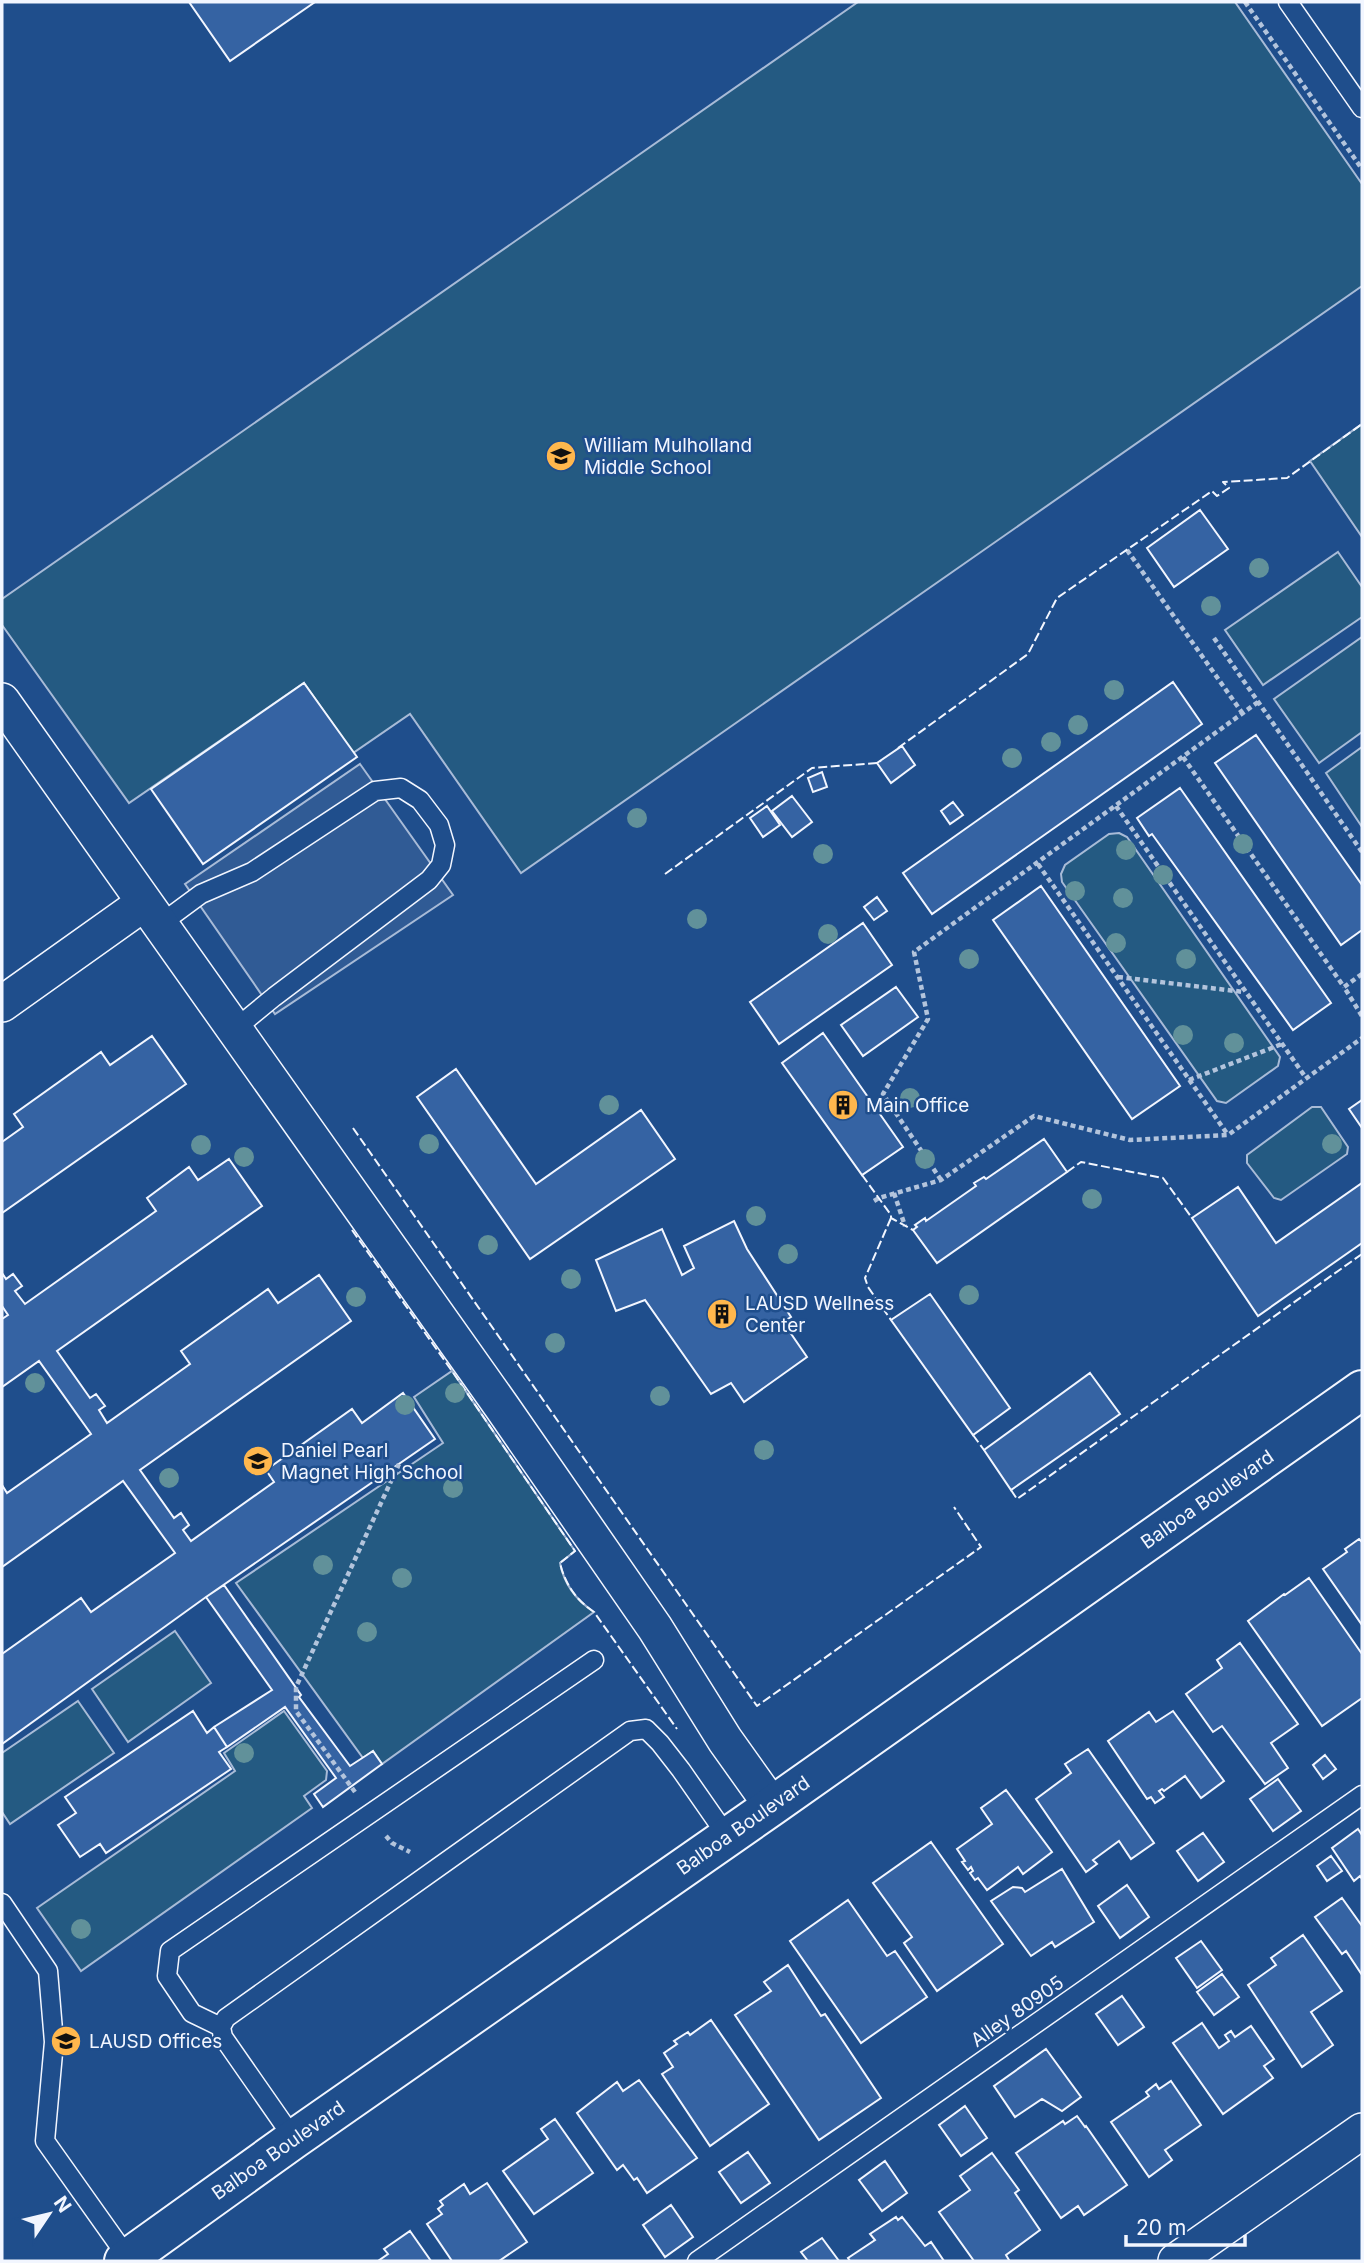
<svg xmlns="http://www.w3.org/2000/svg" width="1364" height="2263" viewBox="0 0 1364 2263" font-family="Inter,sans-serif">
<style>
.green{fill:#245a82;stroke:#a8bbd7;stroke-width:2}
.parking{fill:#305b95;stroke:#a8bbd7;stroke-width:2}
.building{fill:#3563a3;stroke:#f2f6ff;stroke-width:2}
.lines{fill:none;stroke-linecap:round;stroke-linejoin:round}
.lane-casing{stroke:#f2f6ff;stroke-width:21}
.street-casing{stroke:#f2f6ff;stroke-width:38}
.primary-casing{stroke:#f2f6ff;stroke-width:42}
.path{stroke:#b3c4dc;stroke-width:4.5;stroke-dasharray:5 3.5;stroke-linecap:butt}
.lane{stroke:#1f4e8c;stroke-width:18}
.street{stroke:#1f4e8c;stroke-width:35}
.primary{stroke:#1f4e8c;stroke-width:38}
.fence{stroke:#f2f6ff;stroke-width:2;stroke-dasharray:9 3.5;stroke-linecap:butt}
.tree{fill:#61919a}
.labels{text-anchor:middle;stroke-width:5;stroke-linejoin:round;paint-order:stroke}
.poi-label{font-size:19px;fill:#f2f6ff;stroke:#1f4e8c;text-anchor:start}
.street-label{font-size:19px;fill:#f2f6ff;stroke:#1f4e8c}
</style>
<rect width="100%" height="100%" fill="#1f4e8c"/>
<path class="green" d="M858,2H1235L1362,184V286L521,873L410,714L353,753L304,683L129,803L2,625V599Z
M1362,424V537L1310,461Z
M1338,552L1362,587V617L1263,685L1225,630Z
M1362,637V732L1319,763L1274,699Z
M1362,747V827L1326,773Z
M1119,833L1127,837L1280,1057L1278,1066L1226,1103L1217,1101L1062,882L1061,874L1065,865L1109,834Z
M1312,1107H1321L1348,1147L1347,1154L1281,1200L1274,1198L1247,1163V1155Z
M452,1371L575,1551L560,1563C564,1584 576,1600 594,1612L382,1764L373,1751L363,1758L236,1583L443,1443L414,1397Z
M175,1631L211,1683L128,1742L92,1689Z
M78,1701L114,1753L10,1824L2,1812V1753Z
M284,1711L327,1771L326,1780L304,1796L312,1808L81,1971L37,1908L235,1771L224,1753Z"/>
<path class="parking" d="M360,764L453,895L275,1014L185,884Z"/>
<path class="building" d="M189,2H315L230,61Z
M1200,510L1228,549L1174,587L1147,548Z
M1173,682L1202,724L932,914L903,873Z
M304,683L357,757L203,864L151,789Z
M1256,735L1362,885V930L1341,945L1215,763Z
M902,746L915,765L891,783L877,763Z
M822,772L827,787L813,792L808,778Z
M1180,788L1331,1003L1293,1030L1152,834L1149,836L1137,818Z
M792,796L812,822L792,837L772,811Z
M953,802L963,815L950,824L941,811Z
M767,806L780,825L763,837L750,818Z
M1041,886L1180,1086L1132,1119L993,920Z
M877,897L887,911L874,920L864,907Z
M863,923L892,965L779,1044L750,1002Z
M896,987L918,1017L863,1056L841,1025Z
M823,1033L903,1147L862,1175L782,1063Z
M152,1036L186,1084L2,1213V1142L23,1127L14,1114L101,1052L110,1065Z
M456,1069L536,1184L641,1110L675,1159L530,1259L417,1097Z
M1362,1100V1128L1349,1109Z
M1044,1139L1067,1172L937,1263L913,1230L917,1227L915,1225L925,1218L926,1221L976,1186L974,1183L984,1177L986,1179Z
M229,1159L262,1206L57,1351L90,1398L96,1394L105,1406L99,1410L107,1423L190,1364L181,1351L268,1289L278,1303L319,1275L351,1321L140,1470L174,1518L181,1513L189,1525L183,1530L191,1541L274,1482L266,1470L352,1409L362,1423L403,1393L435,1439L206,1597L2,1744V1654L81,1598L91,1612L175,1553L123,1481L2,1567V1485L7,1493L91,1434L39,1361L2,1387V1319L8,1315L2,1306V1273L6,1279L13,1274L22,1286L15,1291L25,1304L156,1211L147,1198L189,1167L198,1180Z
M1362,1183V1243L1258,1316L1192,1218L1238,1187L1276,1243Z
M734,1221L747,1249L791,1317L783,1322L807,1357L744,1402L731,1383L711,1394L645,1300L616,1311L596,1260L662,1229L682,1275L694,1268L684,1246Z
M930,1294L1010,1408L973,1435L891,1320Z
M1090,1373L1120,1414L1011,1490L984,1450Z
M1359,1539L1362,1542V1625L1323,1569L1347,1552L1345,1549Z
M1309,1578L1362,1654V1698L1322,1726L1248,1621L1284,1594L1285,1595Z
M224,1585L301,1695L299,1697L350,1766L373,1751L382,1764L323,1807L314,1794L336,1778L285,1707L227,1747L214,1727L272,1690L206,1597Z
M1240,1643L1298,1724L1271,1743L1288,1768L1265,1784L1222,1726L1213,1732L1186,1694L1222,1668L1217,1660Z
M193,1711L207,1733L214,1727L227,1747L219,1752L231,1769L106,1853L100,1844L80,1857L58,1825L76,1813L65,1797Z
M1173,1711L1224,1781L1201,1798L1185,1776L1164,1791L1162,1789L1159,1791L1164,1797L1155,1803L1151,1797L1147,1799L1108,1741L1149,1712L1156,1722Z
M1088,1749L1154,1843L1131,1859L1119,1841L1093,1860L1097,1864L1086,1872L1036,1799L1071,1773L1065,1764Z
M1325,1755L1336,1769L1323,1779L1313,1765Z
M1278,1779L1301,1811L1273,1831L1250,1799Z
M1006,1790L1052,1852L1023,1874L1018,1867L987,1890L978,1878L975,1880L970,1873L973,1871L971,1867L968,1870L962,1862L965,1861L957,1849L992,1824L981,1808Z
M1358,1829L1362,1835V1879L1360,1876L1354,1881L1332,1848Z
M1203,1833L1224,1862L1198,1881L1177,1851Z
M931,1842L1003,1944L937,1991L904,1943L912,1937L873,1883Z
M1331,1856L1342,1871L1327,1881L1317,1866Z
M1062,1869L1094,1922L1055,1947L1052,1942L1031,1956L991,1901L1013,1887L1022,1888L1025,1892Z
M1127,1885L1149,1917L1120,1938L1098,1906Z
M1342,1898L1362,1926V1975L1346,1951L1342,1954L1315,1917Z
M848,1900L887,1956L895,1951L927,1997L861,2043L790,1941Z
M1303,1935L1342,1991L1311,2012L1333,2045L1302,2067L1248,1985L1276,1965L1271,1958Z
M1201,1941L1222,1970L1197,1988L1176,1958Z
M788,1965L821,2016L825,2014L881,2098L819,2140L735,2015L771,1991L764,1982Z
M1222,1974L1239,1997L1214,2015L1197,1992Z
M1122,1996L1144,2027L1118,2045L1096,2014Z
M711,2020L769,2104L710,2146L662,2074L673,2067L664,2053L677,2044L674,2041L688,2032L690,2035Z
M1202,2023L1219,2048L1229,2041L1225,2035L1231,2031L1235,2037L1251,2026L1274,2059L1264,2066L1273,2078L1223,2114L1173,2043Z
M1046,2049L1081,2097L1062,2111L1042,2099L1015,2117L994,2086Z
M639,2080L697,2158L647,2193L637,2178L634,2180L623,2165L617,2170L577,2113L617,2082L623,2091Z
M1171,2081L1201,2125L1165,2150L1172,2160L1149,2177L1111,2122L1149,2096L1146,2092L1156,2084L1159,2089Z
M965,2106L987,2138L961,2156L939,2125Z
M1077,2116L1085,2127L1086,2126L1127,2185L1084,2215L1078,2206L1061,2218L1016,2153L1063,2121L1065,2124Z
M555,2119L593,2173L534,2214L503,2171L548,2139L541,2129Z
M748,2152L770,2183L741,2203L719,2172Z
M992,2153L1019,2190L1015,2193L1040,2230L1006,2255L1009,2260L1007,2261H974L939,2212L970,2190L960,2176Z
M885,2161L907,2193L882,2211L859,2180Z
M487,2183L527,2242L499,2261H452L427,2224L442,2214L438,2209L443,2205L440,2201L464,2184L470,2194Z
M671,2205L693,2237L665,2257L643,2225Z
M896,2217L898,2220L902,2217L925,2246L931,2242L944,2261H850L848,2258L875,2240L870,2234Z
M410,2231L431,2261H378L388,2254L384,2249Z
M822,2238L839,2261H808L801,2252Z"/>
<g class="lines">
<g class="lane-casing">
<path id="lane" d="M1288,2L1362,108
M159,925L201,894L252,872L375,791L401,788L420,800L439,825L445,845L441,865L429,880L274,997L235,1029
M2,1903L48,1971L54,2042L45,2141L128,2258
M221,2027L192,2013L167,1976L170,1951L594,1660
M294,2139L223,2037L221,2027L226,2018L630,1731L646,1729L660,1743L681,1770L727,1836
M697,2261L1362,1795"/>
</g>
<g class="street-casing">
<path id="street" d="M2,701L502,1407L655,1628L725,1740L772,1806
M2,1004L144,903
M1176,2261L1362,2131"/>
</g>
<g class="primary-casing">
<path id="primary" d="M124,2261L294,2139L772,1806L1362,1390"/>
</g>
<path class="path" d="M1245,2L1362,169
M1127,550L1243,714
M1214,638L1362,852
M1183,757L1344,987
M1116,806L1306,1078
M1038,864L1228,1135
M1362,974L1344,987L1362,1016
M1118,977L1244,992
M1189,1080L1282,1044
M941,1180L883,1094L928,1019L914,952L1258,702
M894,1193L905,1226
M874,1201L879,1198L941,1180L1034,1116L1130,1140L1228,1135L1362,1038
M355,1792L296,1711V1687L399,1464
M386,1836L392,1843L410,1852"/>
<use href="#lane" class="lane"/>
<use href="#street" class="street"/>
<use href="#primary" class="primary"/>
<path class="fence" d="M898,748L1028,654L1057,598L1212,491L1217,496L1229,488L1223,482L1287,478L1362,424
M665,874L812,768L877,763L881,761
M353,1128L757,1706L981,1547L954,1507
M1067,1172L1081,1162L1163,1178L1192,1218
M862,1175L891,1215V1218L913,1230
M891,1218L865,1278L868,1287L891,1320
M352,1230L452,1371L575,1551L560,1563C565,1584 576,1600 594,1612L677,1729
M973,1435L984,1450
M1011,1490L1017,1499L1362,1254"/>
</g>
<g class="tree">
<circle cx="1259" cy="568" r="10"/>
<circle cx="1211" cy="606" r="10"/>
<circle cx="1114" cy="690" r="10"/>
<circle cx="1078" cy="725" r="10"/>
<circle cx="1051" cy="742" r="10"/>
<circle cx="1012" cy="758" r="10"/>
<circle cx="637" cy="818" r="10"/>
<circle cx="1243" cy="844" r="10"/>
<circle cx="1126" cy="850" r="10"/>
<circle cx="823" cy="854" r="10"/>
<circle cx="1163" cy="875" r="10"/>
<circle cx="1075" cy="891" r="10"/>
<circle cx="1123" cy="898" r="10"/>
<circle cx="697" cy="919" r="10"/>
<circle cx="828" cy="934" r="10"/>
<circle cx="1116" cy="943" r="10"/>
<circle cx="969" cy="959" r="10"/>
<circle cx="1186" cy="959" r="10"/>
<circle cx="1183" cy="1035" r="10"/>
<circle cx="1234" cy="1043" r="10"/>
<circle cx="910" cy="1098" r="10"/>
<circle cx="609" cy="1105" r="10"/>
<circle cx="429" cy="1144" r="10"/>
<circle cx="1332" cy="1144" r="10"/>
<circle cx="201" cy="1145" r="10"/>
<circle cx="244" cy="1157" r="10"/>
<circle cx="925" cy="1159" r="10"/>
<circle cx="1092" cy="1199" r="10"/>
<circle cx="756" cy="1216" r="10"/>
<circle cx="488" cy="1245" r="10"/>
<circle cx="788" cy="1254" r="10"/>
<circle cx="571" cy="1279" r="10"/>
<circle cx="969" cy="1295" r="10"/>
<circle cx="356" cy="1297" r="10"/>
<circle cx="555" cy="1343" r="10"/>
<circle cx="35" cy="1383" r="10"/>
<circle cx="455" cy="1393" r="10"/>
<circle cx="660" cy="1396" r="10"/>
<circle cx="405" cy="1405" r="10"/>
<circle cx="764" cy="1450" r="10"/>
<circle cx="169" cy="1478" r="10"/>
<circle cx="453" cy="1488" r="10"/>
<circle cx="323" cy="1565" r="10"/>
<circle cx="402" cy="1578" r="10"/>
<circle cx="367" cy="1632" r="10"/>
<circle cx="244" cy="1753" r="10"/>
<circle cx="81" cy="1929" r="10"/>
</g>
<defs>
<g id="school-disc" transform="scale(1.575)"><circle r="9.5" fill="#ffb74d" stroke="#1f4e8c"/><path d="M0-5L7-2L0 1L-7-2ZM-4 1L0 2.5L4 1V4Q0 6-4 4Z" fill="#111"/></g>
<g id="building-disc" transform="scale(1.575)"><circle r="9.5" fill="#ffb74d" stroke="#1f4e8c"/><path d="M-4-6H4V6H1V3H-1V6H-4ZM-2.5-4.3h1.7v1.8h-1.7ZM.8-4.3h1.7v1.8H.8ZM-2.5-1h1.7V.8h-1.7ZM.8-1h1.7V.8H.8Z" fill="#111"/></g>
</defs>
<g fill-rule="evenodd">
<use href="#school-disc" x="561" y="456"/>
<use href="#building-disc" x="843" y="1105"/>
<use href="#building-disc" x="722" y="1314"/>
<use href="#school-disc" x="258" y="1461"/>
<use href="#school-disc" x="66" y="2041"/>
</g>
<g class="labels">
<g class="poi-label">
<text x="584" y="452">William Mulholland<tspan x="584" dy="22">Middle School</tspan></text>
<text x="866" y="1112">Main Office</text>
<text x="745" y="1310">LAUSD Wellness<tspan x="745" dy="22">Center</tspan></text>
<text x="281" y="1457">Daniel Pearl<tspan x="281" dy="22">Magnet High School</tspan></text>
<text x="89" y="2048">LAUSD Offices</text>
</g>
<g class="street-label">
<text transform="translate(1207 1499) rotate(-35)" y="7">Balboa Boulevard</text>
<text transform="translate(743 1825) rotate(-35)" y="7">Balboa Boulevard</text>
<text transform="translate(1017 2011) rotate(-35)" y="7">Alley 80905</text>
<text transform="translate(278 2150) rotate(-35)" y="7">Balboa Boulevard</text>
</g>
</g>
<rect width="1364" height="2263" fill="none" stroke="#f2f6ff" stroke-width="7"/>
<g transform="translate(49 2214) rotate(55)" stroke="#1f4e8c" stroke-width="5" paint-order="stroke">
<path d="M0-5L12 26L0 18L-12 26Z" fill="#f2f6ff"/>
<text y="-10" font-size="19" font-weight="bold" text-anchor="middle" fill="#f2f6ff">N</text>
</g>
<path d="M1126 2235v10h119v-10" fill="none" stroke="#f2f6ff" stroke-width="3.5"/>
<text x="1136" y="2235" font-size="21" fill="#f2f6ff" stroke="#1f4e8c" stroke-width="5" paint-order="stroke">20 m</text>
</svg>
